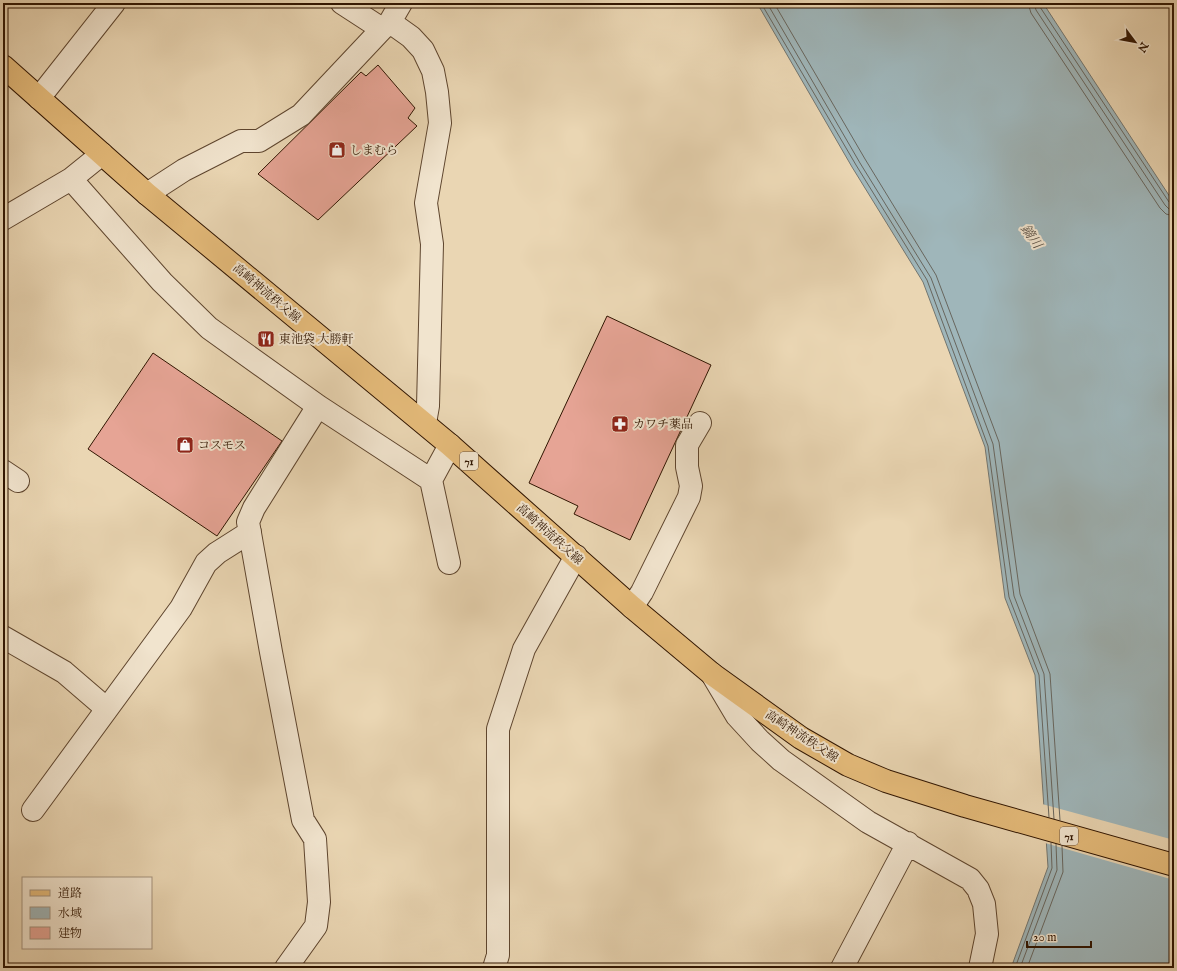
<svg xmlns="http://www.w3.org/2000/svg" width="1177" height="971" viewBox="0 0 1177 971" font-family="'IM FELL English','Noto Serif JP',serif">
<style>
.water{fill:#9fb6ba;stroke:#737670}
.pier{fill:#ead6b3}
.lines{fill:none;stroke-linecap:round;stroke-linejoin:round}
.shore{stroke:#68665e;stroke-width:1}
.building{fill:#e6a495;stroke:#301501}
.minor-casing{stroke:#5e452e;stroke-width:24}
.major-casing{stroke:#301501;stroke-width:24}
.minor{stroke:#f1e4ce;stroke-width:22}
.major{stroke:#e5bb7a;stroke-width:22}
.labels{text-anchor:middle;stroke-width:4;stroke-linejoin:round;paint-order:stroke}
.shield{fill:#f1e4ce;stroke:#6a533e;stroke-width:1}
.shield-label{font-size:11px;font-weight:bold;fill:#301501}
.poi-label{font-size:12px;fill:#301501;stroke:#f1e4ce;text-anchor:start}
.street-label{font-size:12px;fill:#301501;stroke:#f1e4ce}
.water-label{font-size:13px;font-style:italic;fill:#574d42;stroke:#f1e4ce}
</style>
<rect width="100%" height="100%" fill="#ead6b3"/>
<filter id="stains"><feTurbulence type="fractalNoise" baseFrequency=".005" numOctaves="4"/><feColorMatrix values="0 0 0 0 .2 0 0 0 0 .09 0 0 0 0 .02 0 0 0 .5 -.17"/></filter>
<radialGradient id="worn" r=".72"><stop offset=".6" stop-color="#630" stop-opacity="0"/><stop offset="1" stop-color="#630" stop-opacity=".3"/></radialGradient>
<path class="water" d="M757,3H1043L1174,203V968H1011L1048,867L1035,675L1005,598L985,447L923,282L852,167Z"/>
<path class="pier" d="M1042,804L1174,840V880L1045,843Z"/>
<g class="lines">
<path class="shore" d="M761,3L856,165L927,280L988,446L1009,597L1039,675L1049,817
M767,3L860,163L931,278L993,444L1014,596L1044,674L1054,819
M774,3L865,159L936,275L999,442L1020,594L1050,674L1060,820
M1028,3L1031,13L1160,208L1166,214L1174,216
M1034,3L1036,10L1165,205L1169,209L1174,210
M1039,3L1040,7L1169,202L1174,205
M1015,968L1052,868L1051,843
M1020,968L1057,870L1056,844
M1027,968L1063,872L1062,846"/>
</g>
<path class="building" d="M378,65L415,108L408,118L417,126L318,220L258,174L361,72L366,76Z
M607,316L711,365L630,540L574,514L578,506L529,483Z
M153,353L282,441L217,536L88,449Z"/>
<g class="lines">
<g class="minor-casing">
<path id="minor" d="M342,3L382,29
M390,22L411,37L423,50L433,71L437,92L440,123L426,203L432,244L428,406L425,423
M39,98L114,3
M71,179L162,282L209,328L318,406L431,480
M147,194L184,170L241,141H259L301,115L382,29L390,22L401,3
M3,219L71,179L102,154
M3,471L18,481
M449,563L431,480L450,445
M632,607L642,592L689,497L691,486L687,467V445L700,423
M3,637L64,672L107,709
M712,674L737,716L760,741L781,760L868,822L970,879L978,889L984,904L987,934L980,968
M33,810L181,608L206,563L217,553L250,532
M286,968L316,926L319,902L315,839L303,820L271,652L248,522L254,508L318,406
M494,968L498,955V729L524,649L576,556
M842,968L908,843"/>
</g>
<g class="major-casing">
<path id="major" d="M3,66L147,194L450,445L632,607L712,674L801,738L848,765L886,781L965,806L1174,865"/>
</g>
<use href="#minor" class="minor"/>
<use href="#major" class="major"/>
</g>
<defs>
<g id="shop-square" transform="scale(0.9)"><rect x="-9" y="-9" width="18" height="18" rx="4" fill="#8f2418" stroke="#f1e4ce"/><path d="M-5-2.5h2.3a2.7 3.5 0 0 1 5.4 0H5L5.5 6h-11ZM-1.5-2.5h3a1.5 2.3 0 0 0-3 0Z" fill="#fff"/></g>
<g id="restaurant-square" transform="scale(0.9)"><rect x="-9" y="-9" width="18" height="18" rx="4" fill="#8f2418" stroke="#f1e4ce"/><path d="M-5-6h1v4h1v-4h1v4h1v-4h1v5L-1.5 .5V6h-2V.5L-5-1ZM5-6V6H3V1.5H1.5Q1.5-4 5-6Z" fill="#fff"/></g>
<g id="pharmacy-square" transform="scale(0.9)"><rect x="-9" y="-9" width="18" height="18" rx="4" fill="#8f2418" stroke="#f1e4ce"/><path d="M-2-6h4v4h4v4h-4v4h-4v-4h-4v-4h4Z" fill="#fff"/></g>
</defs>
<g fill-rule="evenodd">
<use href="#shop-square" x="337" y="150"/>
<use href="#restaurant-square" x="266" y="339"/>
<use href="#pharmacy-square" x="620" y="424"/>
<use href="#shop-square" x="185" y="445"/>
</g>
<g class="labels">
<g class="shield">
<rect x="460" y="452" width="18" height="18" rx="3"/>
<rect x="1060" y="827" width="18" height="18" rx="3"/>
</g>
<g class="shield-label">
<text x="469" y="465">71</text>
<text x="1069" y="840">71</text>
</g>
<g class="poi-label">
<text x="350" y="154">しまむら</text>
<text x="279" y="343">東池袋 大勝軒</text>
<text x="633" y="428">カワチ薬品</text>
<text x="198" y="449">コスモス</text>
</g>
<g class="street-label">
<text transform="translate(267 293) rotate(40)" y="4">高崎神流秩父線</text>
<text transform="translate(550 534) rotate(42)" y="4">高崎神流秩父線</text>
<text transform="translate(802 736) rotate(33)" y="4">高崎神流秩父線</text>
</g>
<g class="water-label">
<text transform="translate(1032 236) rotate(55)" y="5">鏑川</text>
</g>
</g>
<rect width="1177" height="971" fill="none" stroke="#ead6b3" stroke-width="16"/>
<rect x="4" y="4" width="1169" height="963" fill="none" stroke="#301501" stroke-width="2"/>
<rect x="8" y="8" width="1161" height="955" fill="none" stroke="#301501"/>
<rect x="22" y="877" width="130" height="72" fill="#f1e4ce" stroke="#a4917c"/>
<rect x="30" y="890" width="20" height="6" fill="#e5bb7a" stroke="#a4917c"/>
<text x="58" y="897" font-size="12" fill="#301501">道路</text>
<rect x="30" y="907" width="20" height="12" fill="#9fb6ba" stroke="#a4917c"/>
<text x="58" y="917" font-size="12" fill="#301501">水域</text>
<rect x="30" y="927" width="20" height="12" fill="#e6a495" stroke="#a4917c"/>
<text x="58" y="937" font-size="12" fill="#301501">建物</text>
<g transform="translate(1135 42) rotate(122)" stroke="#f1e4ce" stroke-width="3" paint-order="stroke">
<path d="M0-3L7 15L0 10L-7 15Z" fill="#301501"/>
<text y="-6" font-size="11" font-weight="bold" text-anchor="middle" fill="#301501">N</text>
</g>
<path d="M1027 941v6h64v-6" fill="none" stroke="#301501" stroke-width="2"/>
<text x="1033" y="941" font-size="12" fill="#301501" stroke="#f1e4ce" stroke-width="3" paint-order="stroke">20 m</text>
<rect width="100%" height="100%" filter="url(#stains)"/>
<rect width="100%" height="100%" fill="url(#worn)"/>
</svg>
